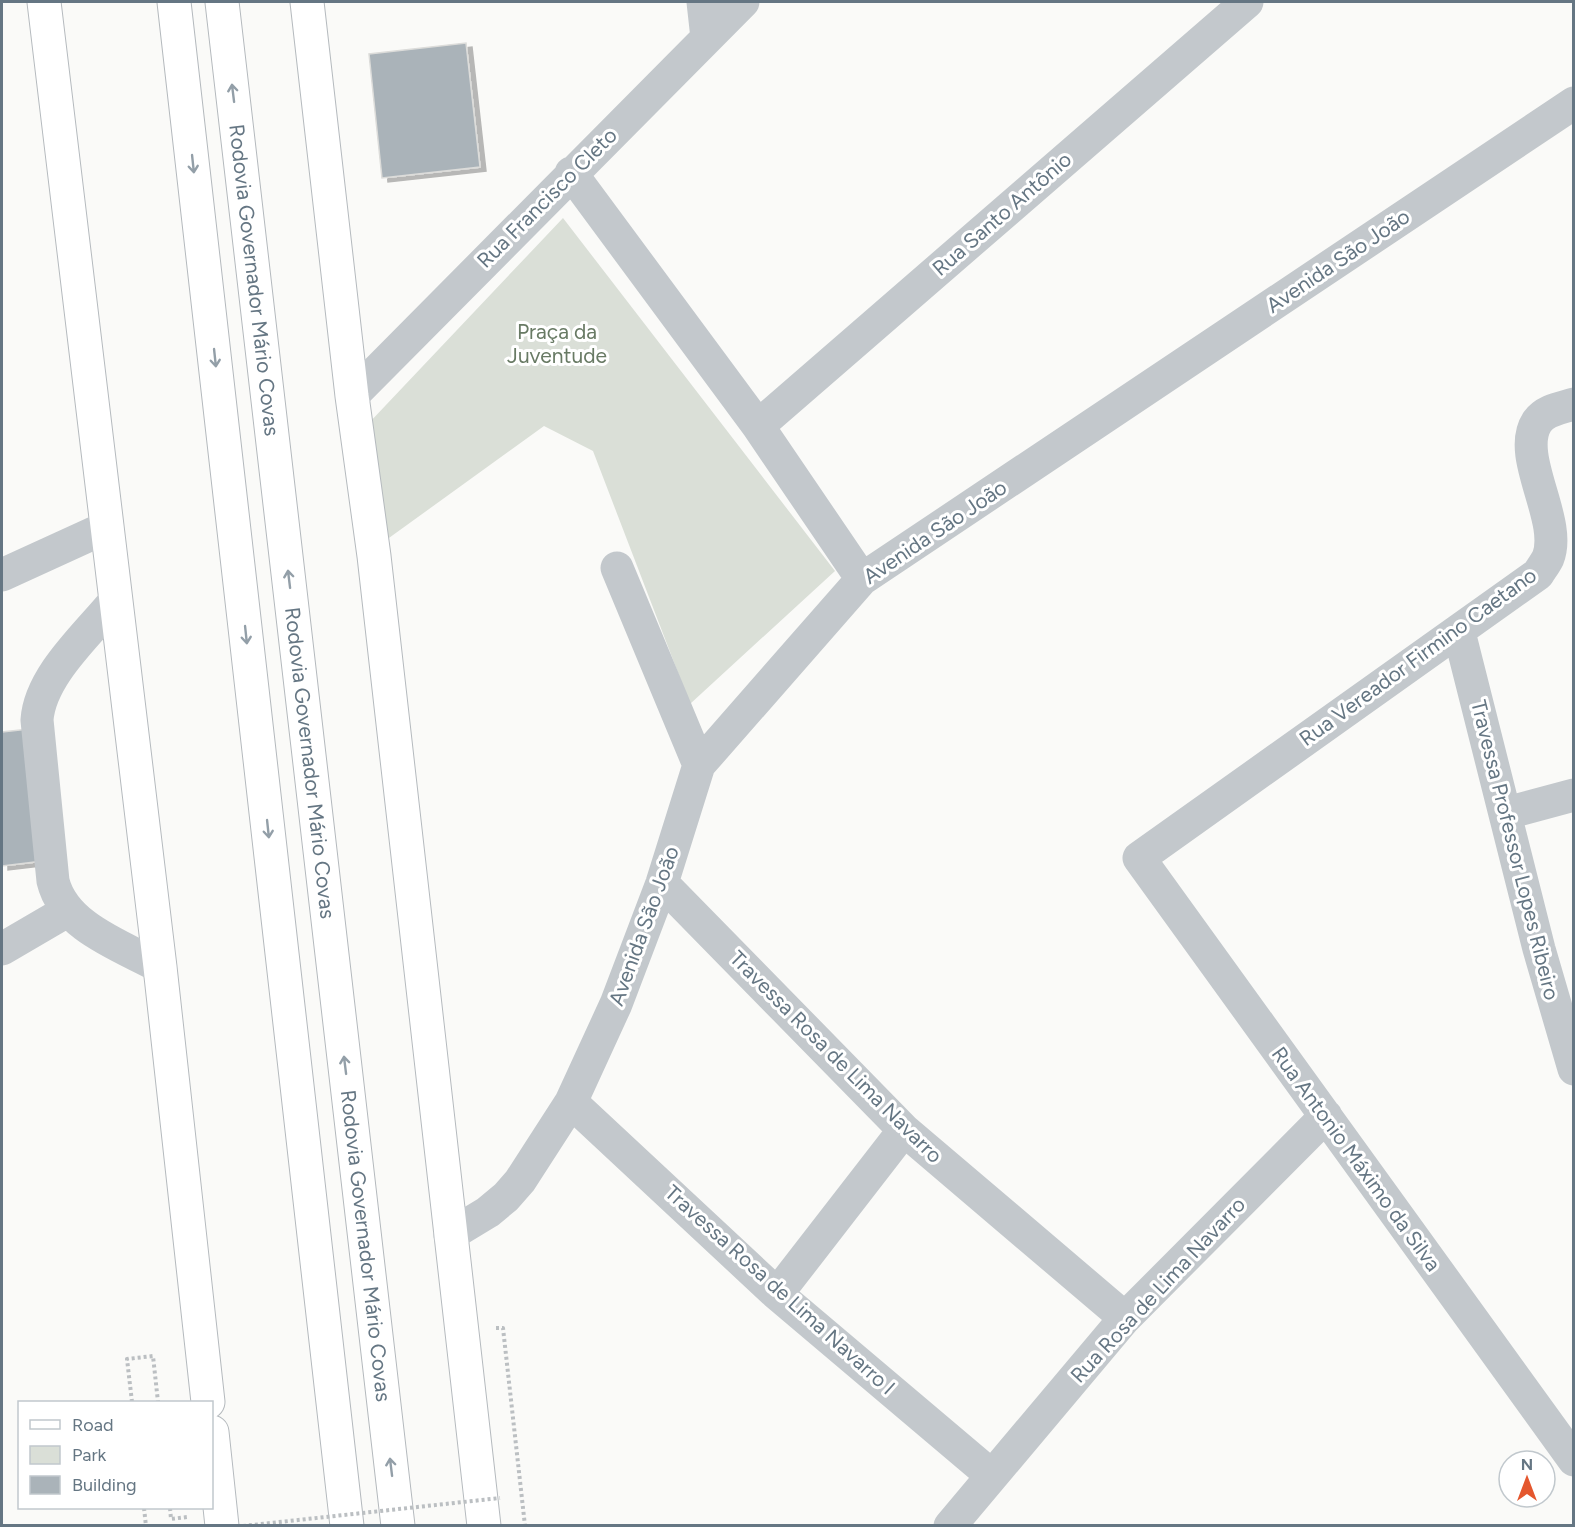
<svg xmlns="http://www.w3.org/2000/svg" width="1575" height="1527" viewBox="0 0 1575 1527" font-family="Figtree,sans-serif">
<style>
.green{fill:#dadfd7}
.building{fill:#aab3b9;stroke:#dcdcda;stroke-width:1.5;filter:url(#shadow)}
.lines{fill:none;stroke-linecap:round;stroke-linejoin:round}
.major-casing{stroke:#b5babe;stroke-width:35}
.highway-casing{stroke:#b4b9bd;stroke-width:35}
.path{stroke:#bbbfc2;stroke-width:4;stroke-dasharray:3 3;stroke-linecap:butt}
.minor{stroke:#c3c8cc;stroke-width:33}
.major{stroke:#fff;stroke-width:33}
.highway{stroke:#fff;stroke-width:33}
.path-bridge{stroke:#bbbfc2;stroke-width:4;stroke-dasharray:3 3;stroke-linecap:butt}
.oneway{stroke:#939fa8}
.labels{text-anchor:middle;stroke-width:6;stroke-linejoin:round;paint-order:stroke}
.street-label{font-size:21px;fill:#657683;stroke:#fff}
.park-label{font-size:21px;fill:#687a64;stroke:#fff}
</style>
<defs>
<filter id="shadow"><feDropShadow dx="6" dy="4" stdDeviation="0" flood-color="#0004"/></filter>
</defs>
<rect width="100%" height="100%" fill="#fafaf8"/>
<path class="green" d="M563,218L835,571L690,704L593,451L544,426L382,543L368,424Z"/>
<path class="building" d="M466,43L480,167L382,178L369,54Z
M29,729L43,861L2,866V732Z"/>
<g class="lines">
<g class="major-casing">
<path id="major" d="M44,2L160,967L208,1402
M307,2L352,396L374,556L484,1526
M212,1432L222,1526"/>
</g>
<g class="highway-casing">
<g id="highway">
<path d="M174,2L347,1526"/>
<path id="s1" d="M222,2L398,1526"/>
</g>
</g>
<path class="path" d="M496,1328H503L525,1526
M132,1402L127,1359L153,1356L158,1402
M144,1508L146,1526
M170,1508L171,1519L187,1517"/>
<path class="minor" d="M703,2L707,38
M571,173L758,426L862,579
M352,396L743,2
M1574,404C1561,408 1545,410 1537,422C1515,456 1563,520 1548,558C1545,564 1541,569 1538,574L1139,858L1574,1460
M758,426L1247,2
M617,568L699,765
M2,575L107,527
M114,602C87,635 40,676 37,720L53,881C64,927 122,946 160,967
M1459,632L1539,949L1574,1069
M1507,813L1574,795
M662,883L904,1130L1125,1318
M2,949L67,911
M571,1102L777,1294L991,1475
M450,1235L488,1212L506,1197L520,1181L571,1102L616,1004L662,883L699,765L862,579L1574,103
M777,1294L904,1130
M950,1526L1125,1318L1326,1116"/>
<use href="#major" class="major"/>
<use href="#highway" class="highway"/>
<path class="path-bridge" d="M243,1526L500,1498"/>
</g>
<defs><path id="oneway-shaft" d="M-6 0H5M1.5-3L5.5 0L1.5 3" fill="none" stroke-width="1.6" stroke-linecap="round" stroke-linejoin="round" transform="scale(1.5)"/></defs>
<g class="oneway">
<use href="#oneway-shaft" transform="translate(233 93) rotate(-97)"/>
<use href="#oneway-shaft" transform="translate(193 164) rotate(84)"/>
<use href="#oneway-shaft" transform="translate(215 358) rotate(84)"/>
<use href="#oneway-shaft" transform="translate(289 579) rotate(-97)"/>
<use href="#oneway-shaft" transform="translate(246 635) rotate(84)"/>
<use href="#oneway-shaft" transform="translate(268 829) rotate(84)"/>
<use href="#oneway-shaft" transform="translate(345 1065) rotate(-97)"/>
<use href="#oneway-shaft" transform="translate(391 1467) rotate(-97)"/>
</g>
<g class="labels">
<g class="street-label">
<text transform="translate(547 198) rotate(-45)" y="7">Rua Francisco Cleto</text>
<text transform="translate(1002 214) rotate(-41)" y="7">Rua Santo Antônio</text>
<text transform="translate(1338 261) rotate(-34)" y="7">Avenida São João</text>
<text dy="7" stroke="none"><textPath href="#s1" startOffset="280">Rodovia Governador Mário Covas</textPath></text>
<text transform="translate(935 532) rotate(-34)" y="7">Avenida São João</text>
<text transform="translate(1418 657) rotate(-36)" y="7">Rua Vereador Firmino Caetano</text>
<text dy="7" stroke="none"><textPath href="#s1" startOffset="766">Rodovia Governador Mário Covas</textPath></text>
<text transform="translate(1515 850) rotate(76)" y="7">Travessa Professor Lopes Ribeiro</text>
<text transform="translate(644 926) rotate(-70)" y="7">Avenida São João</text>
<text transform="translate(836 1057) rotate(45)" y="7">Travessa Rosa de Lima Navarro</text>
<text transform="translate(1356 1159) rotate(54)" y="7">Rua Antonio Máximo da Silva</text>
<text dy="7" stroke="none"><textPath href="#s1" startOffset="1252">Rodovia Governador Mário Covas</textPath></text>
<text transform="translate(780 1290) rotate(42)" y="7">Travessa Rosa de Lima Navarro I</text>
<text transform="translate(1158 1290) rotate(-47)" y="7">Rua Rosa de Lima Navarro</text>
</g>
<g class="park-label">
<text x="557" y="339">Praça da<tspan x="557" dy="24">Juventude</tspan></text>
</g>
</g>
<rect width="1575" height="1527" fill="none" stroke="#657683" stroke-width="6"/>
<rect x="18" y="1401" width="195" height="108" fill="#ffffff" stroke="#c1c8cd" stroke-width="1.5"/>
<rect x="30" y="1420" width="30" height="9" fill="#ffffff" stroke="#c1c8cd" stroke-width="1.5"/>
<text x="72" y="1431" font-size="18" fill="#657683">Road</text>
<rect x="30" y="1446" width="30" height="18" fill="#dadfd7" stroke="#c1c8cd" stroke-width="1.5"/>
<text x="72" y="1461" font-size="18" fill="#657683">Park</text>
<rect x="30" y="1476" width="30" height="18" fill="#aab3b9" stroke="#c1c8cd" stroke-width="1.5"/>
<text x="72" y="1491" font-size="18" fill="#657683">Building</text>
<g transform="translate(1527 1479)"><circle r="28" fill="#ffffff" stroke="#c1c8cd" stroke-width="1.5"/>
<path d="M0-4.5L10 22L0 15L-10 22Z" fill="#e4572e"/>
<text y="-9" font-size="16" font-weight="bold" text-anchor="middle" fill="#657683">N</text>
</g>
</svg>
